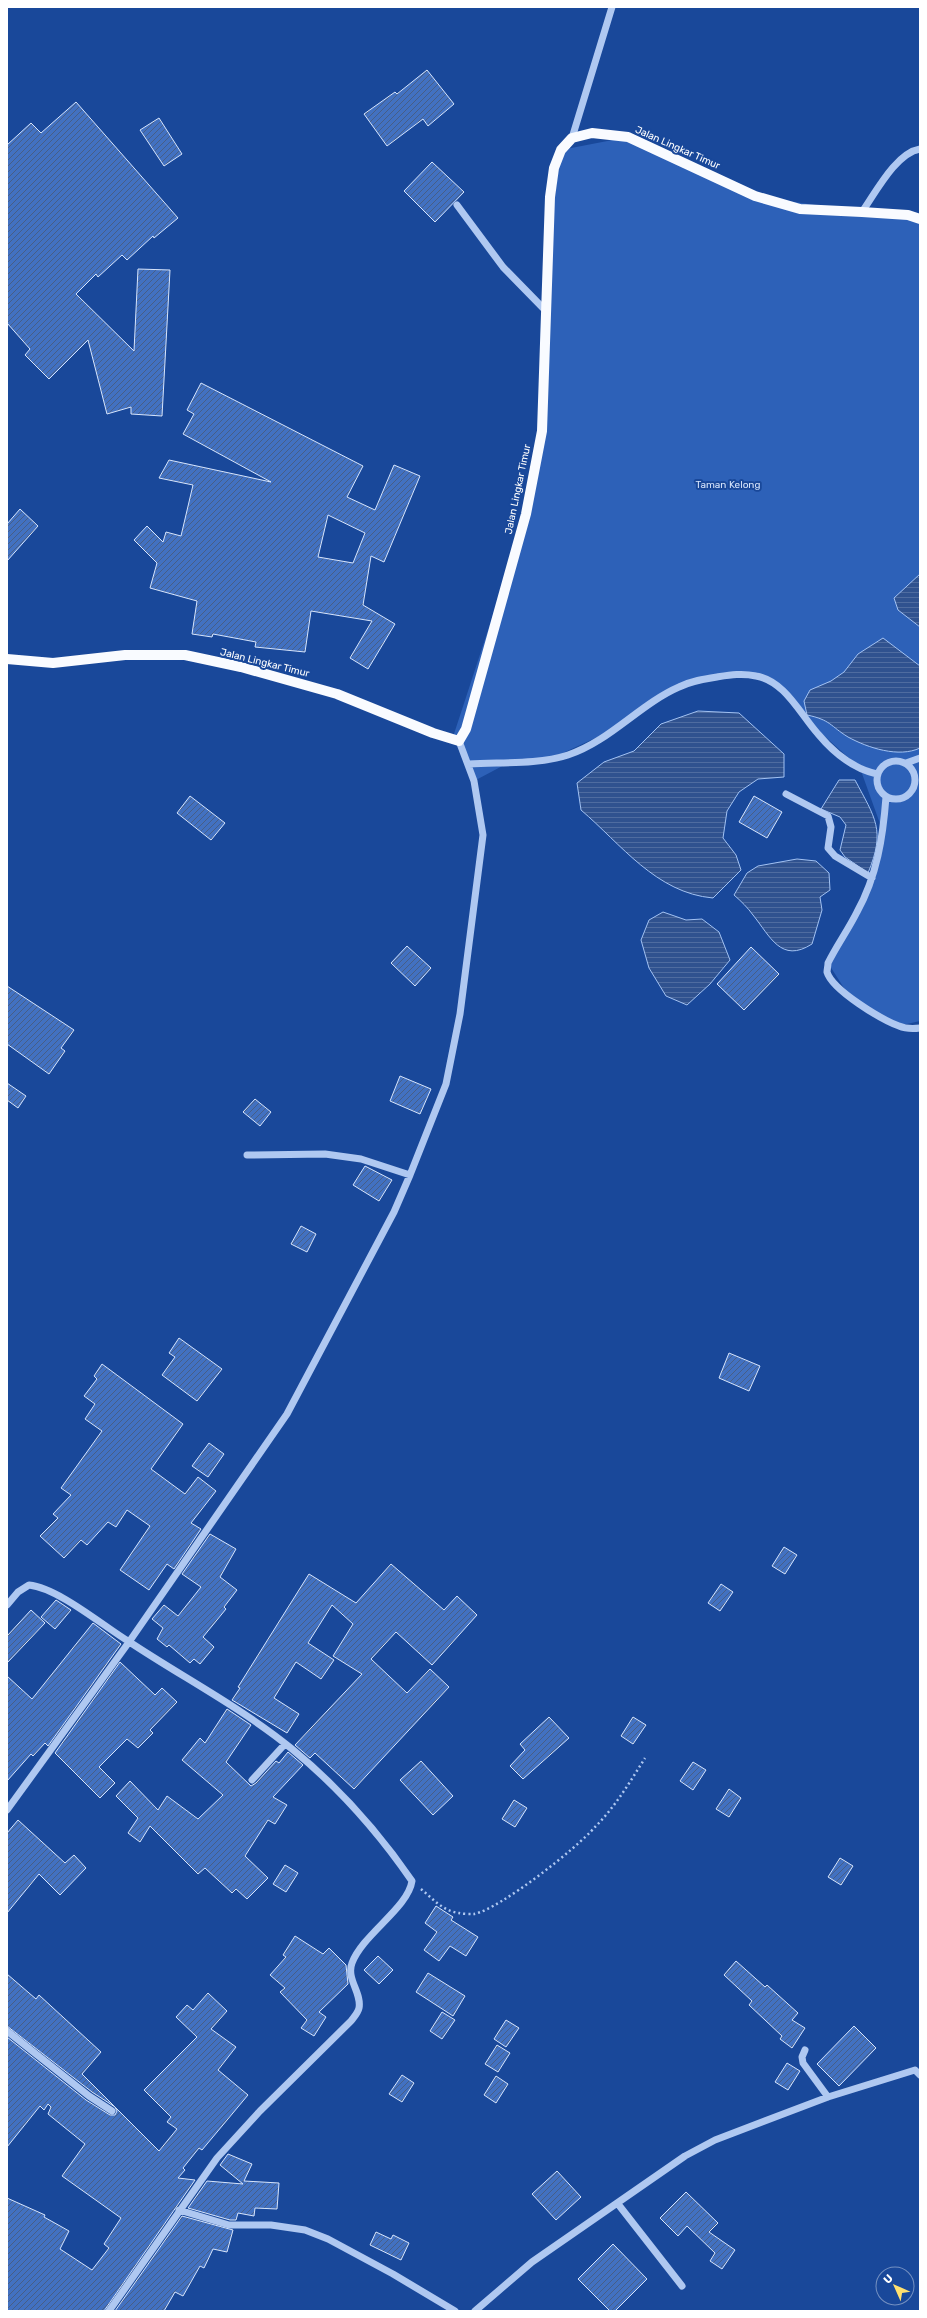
<svg xmlns="http://www.w3.org/2000/svg" width="927" height="2318" viewBox="0 0 927 2318" font-family="Rubik,sans-serif">
<style>
.park{fill:#2d61b8}
.water{fill:url(#water-rules);stroke:#a2c2f3}
.building{fill:url(#building-hatch);stroke:#d7e5fc;fill-rule:evenodd}
.lines{fill:none;stroke-linecap:round;stroke-linejoin:round}
.path{stroke:#afc8f1;stroke-width:2.5;stroke-dasharray:2 3;stroke-linecap:butt}
.minor{stroke:#afc8f1;stroke-width:7}
.major{stroke:#f9fbff;stroke-width:10}
.labels{text-anchor:middle;stroke-width:4;stroke-linejoin:round;paint-order:stroke}
.street-label{font-size:10px;fill:#fff;stroke:#19489a}
.park-label{font-size:10px;fill:#d7e5fc;stroke:#19489a}
</style>
<defs>
<pattern id="water-rules" width="6" height="5" patternUnits="userSpaceOnUse"><rect width="6" height="5" fill="#30528f"/><path d="M0 2.5h6" fill="none" stroke="#4f6ca0"/></pattern>
<pattern id="building-hatch" width="6" height="6" patternUnits="userSpaceOnUse"><rect width="6" height="6" fill="#4271c1"/><path d="M-1 1l2-2M0 6l6-6M5 7l2-2" fill="none" stroke="#475e86"/></pattern>
</defs>
<rect width="100%" height="100%" fill="#19489a"/>
<path class="park" d="M628,137L755,196L920,221V1021L898,1026L851,999L828,963L858,912L883,832L860,768L810,723L768,678H713L678,687L619,727L550,759L510,762L474,781L461,740H452L526,514L542,431L548,250L561,150Z"/>
<path class="water" d="M920,574V627L898,610L894,598Z
M883,638L920,666V748C899,758 868,748 848,737C830,726 831,720 807,715L804,701L810,690L831,681L844,672L858,654Z
M698,711L739,713L784,754V777L758,779L739,792L727,811L723,838L736,855L741,870L713,898C656,893 621,844 581,810L577,783L604,762L634,751L661,724Z
M839,780H855C875,818 886,830 868,873L845,857L840,850L846,825L840,817L821,809Z
M797,859L816,861L829,873L830,890L820,897L822,910L812,944C781,964 770,936 753,915C748,908 741,901 734,895L747,873L758,866Z
M663,912L686,920L702,919L719,932L730,960L710,984L687,1005L666,996L649,968L641,940L649,920Z"/>
<path class="building" d="M427,70L454,104L428,126L423,119L387,146L364,114L395,92L397,94Z
M76,102L178,218L154,238L153,236L127,260L122,255L98,277L96,274L76,294L134,351L138,269L170,270L162,416L131,414V407L107,414L88,340L49,379L25,355L30,349L7,323V145L31,123L41,133Z
M159,118L182,154L164,166L140,130Z
M432,162L464,192L435,222L404,191Z
M201,383L363,466L347,497L375,510L394,465L420,476L384,562L371,556L363,605L395,624L368,669L350,658L372,621L311,611L305,652L255,647L256,642L213,634L212,637L192,634L197,601L150,588L157,563L134,540L147,526L163,542L166,532L181,536L193,485L159,478L169,460L271,482L183,434L194,414L187,410ZM328,515L365,533L353,563L318,557Z
M20,509L38,526L7,561V524Z
M190,796L225,823L211,840L177,813Z
M754,796L782,812L767,838L739,822Z
M407,946L431,968L415,986L391,963Z
M751,947L779,974L744,1010L717,984Z
M7,986L74,1030L61,1048L65,1051L49,1074L7,1044Z
M400,1076L431,1089L420,1114L390,1101Z
M7,1083L26,1096L18,1108L7,1100Z
M255,1099L271,1112L260,1126L243,1112Z
M365,1166L392,1180L379,1201L353,1185Z
M301,1226L316,1234L307,1252L291,1244Z
M179,1338L222,1369L197,1401L162,1375L175,1357L169,1353Z
M729,1353L760,1366L749,1391L719,1378Z
M102,1364L183,1424L151,1469L185,1494L198,1477L216,1491L191,1523L201,1529L174,1569L167,1564L149,1590L120,1570L150,1526L127,1510L116,1527L108,1522L87,1545L81,1540L64,1558L40,1536L58,1518L53,1514L71,1495L61,1488L102,1431L85,1419L95,1404L84,1396L97,1379L94,1376Z
M209,1443L224,1454L208,1477L192,1466Z
M210,1534L236,1549L220,1577L237,1590L224,1607L226,1609L203,1637L214,1647L200,1664L194,1659L190,1663L169,1645L167,1647L157,1639L163,1628L152,1619L164,1605L178,1616L201,1587L182,1574Z
M784,1547L797,1555L785,1574L772,1566Z
M391,1564L444,1610L457,1596L477,1615L432,1665L396,1632L371,1659L407,1693L430,1669L449,1687L354,1789L315,1753L310,1758L295,1745L362,1674L333,1656L353,1624L332,1605L308,1643L334,1660L321,1679L296,1662L274,1698L299,1714L287,1733L232,1700L240,1688L238,1687L309,1574L356,1603Z
M721,1584L733,1592L720,1611L708,1603Z
M56,1600L71,1610L55,1629L41,1617Z
M31,1610L45,1623L7,1663V1636Z
M93,1623L121,1644L48,1746L45,1743L33,1756L31,1754L7,1781V1676L32,1699Z
M120,1662L155,1695L162,1688L177,1702L150,1730L153,1733L138,1748L127,1739L99,1767L115,1783L100,1798L55,1753Z
M227,1709L251,1725L226,1762L251,1786L256,1783L276,1761L279,1763L288,1752L303,1765L273,1797L287,1805L275,1824L268,1820L245,1856L268,1878L247,1899L236,1889L232,1893L205,1868L198,1874L150,1826L140,1842L128,1833L138,1818L116,1796L130,1781L158,1810L167,1796L198,1819L223,1795L182,1760L200,1738L205,1743Z
M549,1717L569,1738L523,1779L510,1766L525,1750L520,1744Z
M633,1717L646,1725L633,1744L621,1736Z
M421,1761L453,1796L433,1815L400,1780Z
M693,1762L706,1770L693,1790L680,1781Z
M729,1789L741,1798L729,1817L716,1809Z
M514,1800L527,1808L515,1827L502,1819Z
M18,1820L65,1863L74,1855L86,1868L60,1895L39,1874L7,1913V1833Z
M840,1858L853,1866L841,1885L828,1877Z
M285,1865L298,1873L286,1892L273,1884Z
M436,1906L453,1917L451,1920L478,1937L466,1956L450,1946L439,1961L424,1950L437,1932L425,1923Z
M295,1936L323,1954L329,1948L346,1965L348,1984L319,2012L326,2017L314,2036L301,2028L307,2020L280,1992L285,1988L270,1975L286,1957L283,1955Z
M378,1956L393,1970L379,1984L364,1970Z
M736,1961L765,1987L767,1985L798,2013L792,2020L805,2028L792,2048L780,2039L782,2036L749,2005L752,2001L724,1975Z
M428,1973L465,1996L453,2016L416,1992Z
M7,1974L36,1999L39,1995L101,2052L82,2074L159,2151L177,2129L167,2122L171,2117L144,2090L197,2037L176,2017L187,2005L193,2010L208,1993L227,2011L211,2029L236,2047L218,2070L248,2095L202,2150L199,2148L183,2168L185,2170L178,2178L195,2180L104,2311H7V2198L45,2215L44,2217L69,2231L60,2249L92,2270L109,2248L104,2244L121,2218L62,2176L85,2144L48,2114L51,2107L48,2104L44,2110L40,2106L7,2147V2037L86,2100L110,2115H115L117,2111L115,2107L92,2092L7,2026Z
M442,2012L455,2020L442,2039L430,2031Z
M506,2020L519,2028L506,2047L494,2039Z
M854,2026L876,2048L839,2086L817,2064Z
M497,2045L510,2053L498,2072L485,2064Z
M787,2063L800,2071L788,2090L775,2082Z
M402,2075L414,2083L402,2102L389,2094Z
M496,2076L508,2084L496,2103L484,2095Z
M228,2154L252,2164L244,2181L279,2183L277,2209L255,2208L254,2216L238,2213L236,2220H230L188,2208L207,2181L243,2184L220,2165Z
M557,2171L581,2197L556,2220L532,2194Z
M686,2192L718,2223L709,2232L735,2250L722,2269L710,2261L715,2253L687,2226L678,2236L660,2218Z
M182,2216L233,2230L227,2252L213,2249L204,2268L200,2266L183,2296L175,2292L164,2311H115Z
M376,2232L391,2239L393,2235L409,2243L401,2260L370,2245Z
M613,2244L647,2279L615,2311H610L578,2279Z"/>
<g class="lines">
<path class="path" d="M421,1889C433,1899 443,1911 459,1913C463,1914 470,1914 474,1914C500,1909 577,1848 595,1827C615,1807 630,1782 645,1758"/>
<path class="minor" d="M572,138L612,7
M457,205L503,267L545,310
M862,212C876,192 896,153 920,149
M877 780a19 19 0 1 1 38 0a19 19 0 1 1-38 0Z
M906,763L920,758
M469,764C501,762 537,765 568,755C610,741 640,704 679,687C691,681 704,679 717,677C730,675 742,673 756,676C785,681 800,714 818,734C833,752 854,769 877,774
M786,794L828,816L831,827L828,848L835,856L872,878
M886,797C883,837 877,876 857,912C848,930 837,945 828,963C828,966 827,970 827,972C832,990 882,1020 899,1026C906,1029 912,1029 920,1028
M247,1155L325,1154L361,1159L410,1175
M7,1605L18,1592L29,1585C58,1588 102,1625 128,1641C182,1677 242,1708 292,1749C337,1786 379,1833 412,1881C408,1908 363,1934 352,1963C346,1979 362,1993 359,2008C358,2013 354,2017 351,2021L260,2111L217,2158L109,2311
M252,1780L285,1744
M7,1810L129,1642L287,1414L394,1212L410,1175L446,1084L460,1014L483,835L474,781L459,741
M7,2031L89,2096L112,2111
M805,2050L802,2057L803,2063L828,2097
M618,2204L682,2286
M179,2210L229,2225H271L305,2230L328,2239L393,2274L455,2311
M475,2311L532,2262L685,2156L715,2140L828,2097L915,2070L920,2075"/>
<path class="major" d="M7,659L53,663L125,655H185L241,667L337,694L433,733L459,741L466,729L526,514L542,431L550,197L554,168L561,150L572,138L592,133L628,137L755,196L800,209L862,212L908,215L920,219"/>
</g>
<g class="labels">
<g class="street-label">
<text transform="translate(678 147) rotate(24)" y="4">Jalan Lingkar Timur</text>
<text transform="translate(517 489) rotate(-78)" y="4">Jalan Lingkar Timur</text>
<text transform="translate(265 662) rotate(14)" y="4">Jalan Lingkar Timur</text>
</g>
<g class="park-label">
<text x="728" y="488">Taman Kelong</text>
</g>
</g>
<rect width="927" height="2318" fill="none" stroke="#ffffff" stroke-width="16"/>
<g transform="translate(895 2286) rotate(315)"><circle r="19" fill="#19489a" stroke="#7591c2"/>
<path d="M0-3L7 15L0 10L-7 15Z" fill="#ffe06f"/>
<text y="-6" font-size="11" font-weight="bold" text-anchor="middle" fill="#ffffff">U</text>
</g>
</svg>
